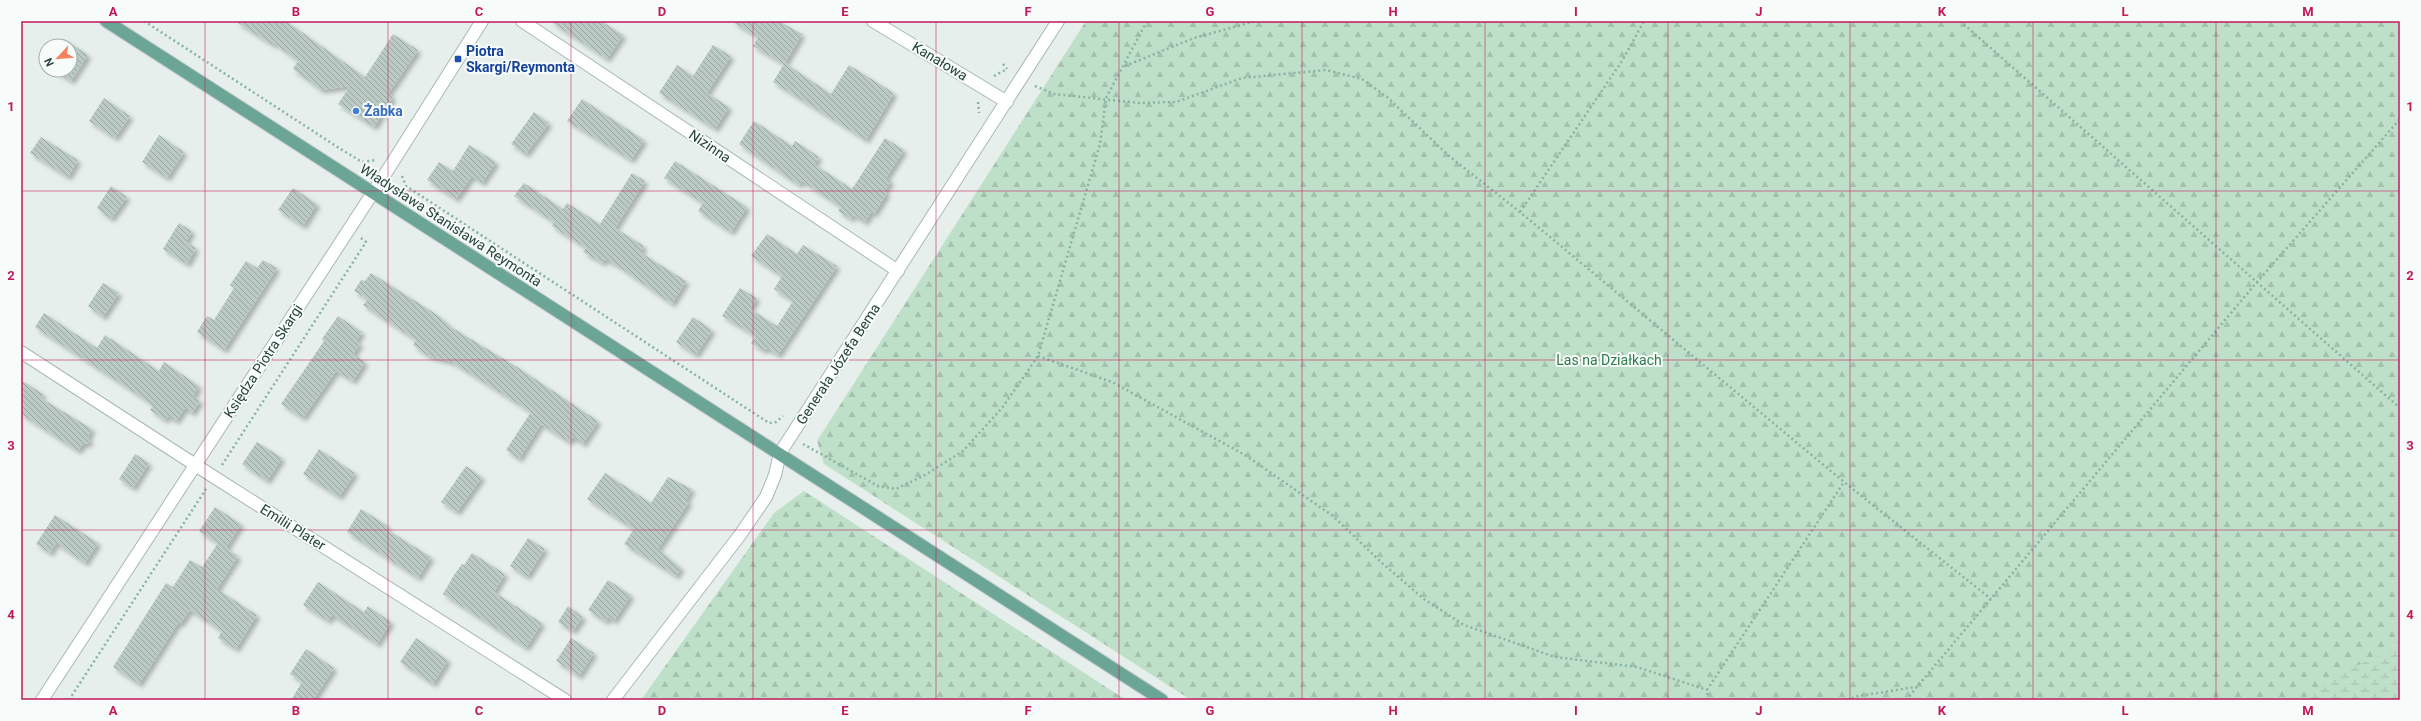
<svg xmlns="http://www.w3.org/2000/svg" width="2421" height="721" viewBox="0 0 2421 721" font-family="Roboto,sans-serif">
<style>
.forest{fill:url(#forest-firs)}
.wetland{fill:url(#wetland-marsh)}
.building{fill:url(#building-back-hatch);filter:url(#shadow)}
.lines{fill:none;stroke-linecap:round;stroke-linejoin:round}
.minor-casing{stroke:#a8b8b2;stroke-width:14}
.major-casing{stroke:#c2cac8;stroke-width:14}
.path{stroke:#86b3a5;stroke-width:2.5;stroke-dasharray:2 3;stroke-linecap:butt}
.minor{stroke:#fff;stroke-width:12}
.major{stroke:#6aa596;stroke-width:12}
.grid{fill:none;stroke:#c2185b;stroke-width:1;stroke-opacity:0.55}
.transit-dot{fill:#1a4fb4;stroke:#f7fbf9;stroke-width:1.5}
.shop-dot{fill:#3f7fe0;stroke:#f7fbf9;stroke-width:1.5}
.labels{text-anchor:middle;stroke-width:4;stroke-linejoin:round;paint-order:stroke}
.transit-label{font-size:14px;font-weight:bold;fill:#164399;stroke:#f7fbf9;text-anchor:start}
.street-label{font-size:14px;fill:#24423a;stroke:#f7fbf9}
.shop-label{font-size:14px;font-weight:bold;fill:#366cbe;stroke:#f7fbf9;text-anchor:start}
.park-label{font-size:14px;fill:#2d7a4b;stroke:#f7fbf9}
.neatline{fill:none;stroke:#c2185b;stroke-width:1.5}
.grid-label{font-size:13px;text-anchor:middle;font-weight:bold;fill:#c2185b}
</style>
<defs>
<pattern id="forest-firs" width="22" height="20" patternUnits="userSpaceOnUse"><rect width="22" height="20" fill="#bfe0c8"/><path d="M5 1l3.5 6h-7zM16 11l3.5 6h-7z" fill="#a4c1ad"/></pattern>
<pattern id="wetland-marsh" width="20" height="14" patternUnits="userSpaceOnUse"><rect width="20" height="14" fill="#bfe0c8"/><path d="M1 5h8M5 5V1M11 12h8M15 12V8" fill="none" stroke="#a4c1ad"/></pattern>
<pattern id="building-back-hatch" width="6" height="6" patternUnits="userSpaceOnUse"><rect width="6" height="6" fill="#bbcac4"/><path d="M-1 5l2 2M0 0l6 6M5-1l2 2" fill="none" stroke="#98a6a0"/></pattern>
<filter id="shadow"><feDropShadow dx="3.5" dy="3.5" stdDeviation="2" flood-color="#0004"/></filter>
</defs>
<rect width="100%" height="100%" fill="#e6efeb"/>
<path class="forest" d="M1086,21H2400V639L2384,653L2356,667L2306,700H1191L824,464L817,441Z
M804,491L1126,700H641L774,513Z"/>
<path class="wetland" d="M2400,639V700H2306L2327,680L2384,653Z"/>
<path class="building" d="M235,21H286L365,77L393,34L418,50L388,94L393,97L374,127L338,104L350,86L321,90L293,69L298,61L274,43L273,45Z
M550,21H601L623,35L607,59Z
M731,21H779L802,34L785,63L831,94L849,65L894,93L866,140L773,82L784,64L753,46L758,37Z
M64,39L88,55L71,81L53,70H70V46H60Z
M713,45L731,56L707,93L729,107L715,129L659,93L677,65L693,76Z
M104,98L130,116L115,138L89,121Z
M582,99L644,140L631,160L567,121Z
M534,112L549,123L526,154L511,144Z
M754,121L792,146L795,141L819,157L814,164L852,189L885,138L904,150L886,178L891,181L884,192L887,193L874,214L871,212L865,222L853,215L851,219L838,211L841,207L802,181L799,185L739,144Z
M159,135L184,152L167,178L142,162Z
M41,137L78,160L68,177L30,153Z
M469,145L496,162L482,183L472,176L456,199L427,180L439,162L453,171Z
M675,161L747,207L731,232L698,211L703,203L664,178Z
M632,173L645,181L615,228L644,246L640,252L686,281L672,304L618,266L605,259L603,263L583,252L586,248L552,226L554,222L514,196L524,183L563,209L567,203L600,224Z
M111,186L127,197L111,219L97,208Z
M293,188L317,204L303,226L278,210Z
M179,223L192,231L186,242L196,248L187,264L163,249Z
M767,234L797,254L803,245L837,266L778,355L766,348L764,351L751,343L756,336L722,316L740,288L757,298L750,309L777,326L793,301L774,289L782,276L751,256Z
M263,260L277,268L224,350L197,332L207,316L214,320L234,288L230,285L246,261L257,268Z
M371,273L439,316L451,327L517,367L598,421L583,444L573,437L569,442L541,424L519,459L506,450L531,412L452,362L428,356L413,345L416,340L363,305L368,299L354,291L361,280L365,281Z
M103,283L119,293L103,317L88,306Z
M44,313L97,348L105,335L159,371L164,362L199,386L193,396L200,401L192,413L185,408L176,421L168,416L165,420L150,410L153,406L146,400L35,327Z
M338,316L362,332L356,341L360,344L353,354L365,362L353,381L336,371L303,418L281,404L324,341L322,339Z
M693,317L712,330L696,355L676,342Z
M21,380L43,394L41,398L92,429L88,437L90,443L83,444L78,451L21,414Z
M257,442L282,458L267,481L242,464Z
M319,449L355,473L339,497L303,474Z
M135,454L149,463L133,488L119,479Z
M466,466L482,477L457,512L441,502Z
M605,473L651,503L668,477L692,489L686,500L689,502L658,549L681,568L676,576L624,544L634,529L587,499Z
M215,507L241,524L226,548L238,556L217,589L257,615L236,649L218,638L222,631L190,610L180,624L178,623L139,684L113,667L166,583L173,587L190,560L202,567L218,543L199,531Z
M361,509L388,526L386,529L431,557L418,578L347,532Z
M55,515L98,543L85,563L56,543L50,553L36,544Z
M528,538L545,549L527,577L510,566Z
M472,553L505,574L494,592L542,623L526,648L443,594L454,575L462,564L464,565Z
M608,580L631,595L614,621L608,617L606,622L588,610Z
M318,582L364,612L368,606L391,622L377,644L332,615L328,621L303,605Z
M568,606L583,617L573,631L558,622Z
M416,638L448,660L433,684L400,662Z
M571,638L594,653L579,676L556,661Z
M306,649L334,668L313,700H291L302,682L290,674Z"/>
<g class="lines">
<g class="minor-casing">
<path id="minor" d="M522,21L898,271
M873,21L1007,102
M21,352L214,477L565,700
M42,700L389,168L482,21
M613,700L740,535L766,497L775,475L780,453L1058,21"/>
</g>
<g class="major-casing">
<path id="major" d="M106,21L1162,700"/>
</g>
<path class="path" d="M144,21L339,148L362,162L376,160
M1960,21L2400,408
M1003,64L1007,69
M1125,66L1194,38L1256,21
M994,76L1007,69
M1035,86L1054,94L1139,103L1176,102L1242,78L1326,70L1362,79L1387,97L1449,156L1520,212L1844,482L1991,599
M978,102L979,113
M402,176L406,186L769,423L776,422L783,416
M1520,212L1622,61L1644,21
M1038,356L1112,382L1245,455L1333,516L1383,564L1424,599L1464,625L1555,657L1637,667L1707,690
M803,444L878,486L896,489L925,475L963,451L1002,408L1038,356L1100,144L1106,98L1147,21
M222,465L366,242L361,238
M69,700L206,489
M1708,700L1707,690L1844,482
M1847,700L1858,696L1916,687
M1906,700L2257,282L2400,119"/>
<use href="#minor" class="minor"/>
<use href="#major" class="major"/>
</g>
<path class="grid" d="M205,21V700M388,21V700M571,21V700M753,21V700M936,21V700M1119,21V700M1302,21V700M1485,21V700M1668,21V700M1850,21V700M2033,21V700M2216,21V700M21,191H2400M21,360H2400M21,530H2400"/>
<rect class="transit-dot" x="454" y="55" width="8" height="8" rx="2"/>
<circle class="shop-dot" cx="356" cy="111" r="4"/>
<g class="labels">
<g class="transit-label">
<text x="466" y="56">Piotra<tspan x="466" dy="16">Skargi/Reymonta</tspan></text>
</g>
<g class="street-label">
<text transform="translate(940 61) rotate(31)" y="5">Kanałowa</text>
<text transform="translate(710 146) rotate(34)" y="5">Nizinna</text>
<text transform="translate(451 225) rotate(33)" y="5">Władysława Stanisława Reymonta</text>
<text transform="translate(263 361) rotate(-57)" y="5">Księdza Piotra Skargi</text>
<text transform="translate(838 364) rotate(-57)" y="5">Generała Józefa Bema</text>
<text transform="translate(293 527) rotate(32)" y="5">Emilii Plater</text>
</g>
<g class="shop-label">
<text x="364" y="116">Żabka</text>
</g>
<g class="park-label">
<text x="1609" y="365">Las na Działkach</text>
</g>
</g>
<rect width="2421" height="721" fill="none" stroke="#f7fbf9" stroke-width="44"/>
<g transform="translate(58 58) rotate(244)"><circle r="19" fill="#f7fbf9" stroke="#a3b1ad"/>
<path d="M0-3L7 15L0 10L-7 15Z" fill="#f4845f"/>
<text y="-6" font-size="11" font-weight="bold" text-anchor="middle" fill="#24423a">N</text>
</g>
<rect x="22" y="22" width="2377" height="677" class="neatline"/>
<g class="grid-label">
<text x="113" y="16">A</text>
<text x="296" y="16">B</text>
<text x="479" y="16">C</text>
<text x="662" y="16">D</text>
<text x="845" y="16">E</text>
<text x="1028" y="16">F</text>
<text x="1210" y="16">G</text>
<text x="1393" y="16">H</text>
<text x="1576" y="16">I</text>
<text x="1759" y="16">J</text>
<text x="1942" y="16">K</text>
<text x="2125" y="16">L</text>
<text x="2308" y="16">M</text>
<text x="11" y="111">1</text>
<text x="2410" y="111">1</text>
<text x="11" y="280">2</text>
<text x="2410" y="280">2</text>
<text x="11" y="450">3</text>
<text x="2410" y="450">3</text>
<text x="11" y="619">4</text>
<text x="2410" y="619">4</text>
<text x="113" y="715">A</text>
<text x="296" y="715">B</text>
<text x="479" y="715">C</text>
<text x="662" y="715">D</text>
<text x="845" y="715">E</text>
<text x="1028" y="715">F</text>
<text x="1210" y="715">G</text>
<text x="1393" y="715">H</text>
<text x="1576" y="715">I</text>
<text x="1759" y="715">J</text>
<text x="1942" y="715">K</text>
<text x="2125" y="715">L</text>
<text x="2308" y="715">M</text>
</g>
</svg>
